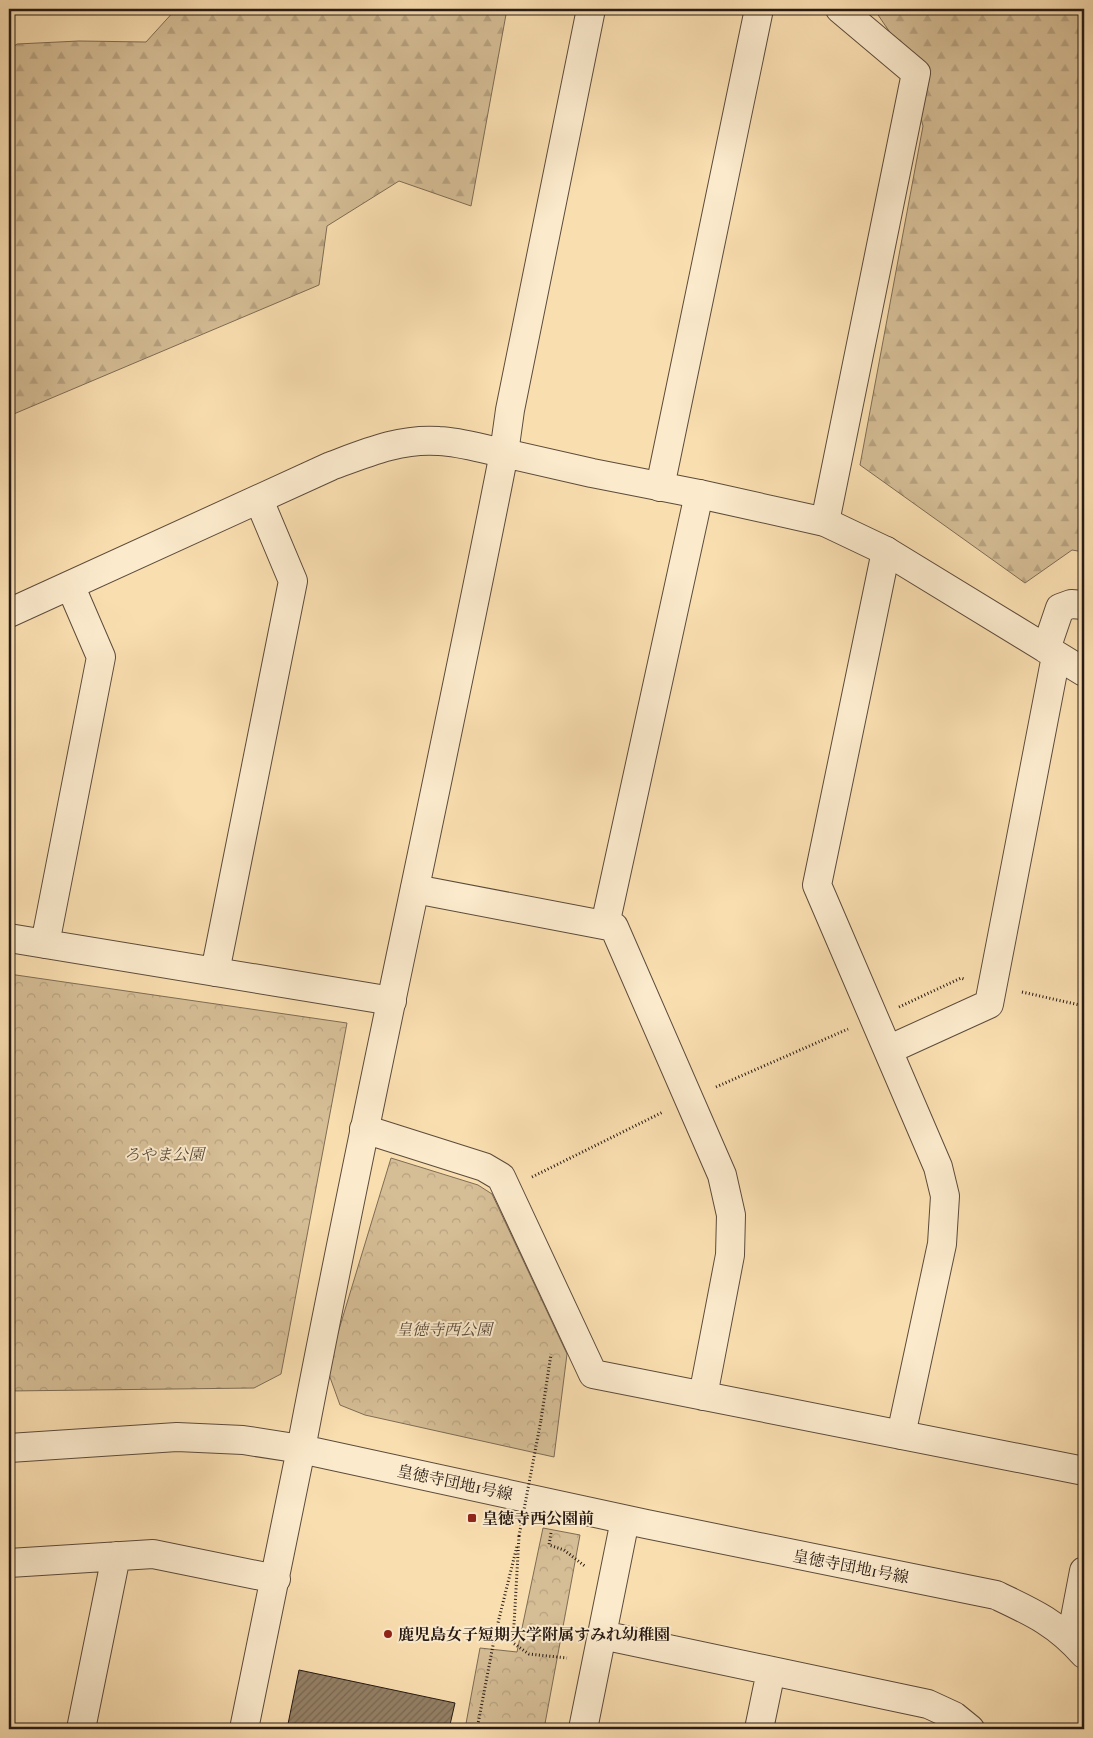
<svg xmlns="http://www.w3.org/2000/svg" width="1093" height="1738" viewBox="0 0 1093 1738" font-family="'IM FELL French Canon','Noto Serif JP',serif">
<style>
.forest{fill:url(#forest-firs);stroke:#7e6c54}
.park{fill:url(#park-crowns);stroke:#7e6c54}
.building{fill:url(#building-hatch);stroke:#271a14}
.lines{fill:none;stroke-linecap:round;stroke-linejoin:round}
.minor-casing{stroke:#5c4b3b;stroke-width:30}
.tertiary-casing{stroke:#5c4b3b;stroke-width:30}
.path{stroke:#271a14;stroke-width:3;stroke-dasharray:1 2.5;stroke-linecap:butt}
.minor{stroke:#fbeacc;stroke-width:28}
.tertiary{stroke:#fbeacc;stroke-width:28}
.path-bridge{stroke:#271a14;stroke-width:3;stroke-dasharray:1 2.5;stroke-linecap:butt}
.poi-dot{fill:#8f2418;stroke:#fbeacc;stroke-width:2}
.labels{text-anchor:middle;stroke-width:4;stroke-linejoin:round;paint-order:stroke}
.park-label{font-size:16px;font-style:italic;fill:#5b4b3b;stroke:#fbeacc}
.street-label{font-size:16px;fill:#271a14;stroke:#fbeacc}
.poi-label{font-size:16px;font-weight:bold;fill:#271a14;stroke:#fbeacc;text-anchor:start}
</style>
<defs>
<pattern id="forest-firs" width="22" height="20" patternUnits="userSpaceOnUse" patternTransform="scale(1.25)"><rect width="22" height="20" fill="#d5bd95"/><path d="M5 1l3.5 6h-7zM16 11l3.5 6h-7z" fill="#b7a280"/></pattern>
<pattern id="park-crowns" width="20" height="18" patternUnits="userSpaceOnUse" patternTransform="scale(1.25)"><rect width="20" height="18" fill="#d5bd95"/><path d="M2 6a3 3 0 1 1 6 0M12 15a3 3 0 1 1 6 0" fill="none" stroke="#b7a280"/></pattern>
<pattern id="building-hatch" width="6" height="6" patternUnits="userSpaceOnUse" patternTransform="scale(1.25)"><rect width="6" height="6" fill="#948065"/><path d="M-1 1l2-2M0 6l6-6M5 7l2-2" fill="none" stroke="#796852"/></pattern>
</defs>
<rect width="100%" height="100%" fill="#f9deb0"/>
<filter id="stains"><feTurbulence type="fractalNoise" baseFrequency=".004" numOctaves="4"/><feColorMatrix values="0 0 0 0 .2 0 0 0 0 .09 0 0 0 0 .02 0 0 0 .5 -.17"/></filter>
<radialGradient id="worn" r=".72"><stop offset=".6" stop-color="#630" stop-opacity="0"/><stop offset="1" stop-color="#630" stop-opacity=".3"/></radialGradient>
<path class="forest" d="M176,9H507L471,206L399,181L327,226L319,285L9,416V50L17,44L79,41L146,42Z
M874,9H1084V552L1072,550L1025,583L860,465L923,126L904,53Z"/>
<path class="park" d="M9,974L347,1023L281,1374L254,1388L9,1391Z
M391,1158L478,1185L492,1194L567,1354L554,1457L365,1415L340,1405L327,1369Z
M543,1528L580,1535L544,1729H465L480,1648L517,1652Z"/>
<path class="building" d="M299,1670L455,1703L449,1729H287Z"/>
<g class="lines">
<g class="minor-casing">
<path id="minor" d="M660,487L759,9
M825,522L916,73L840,9
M886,551L817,885L938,1167L945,1196L942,1244L901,1435
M9,613L331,466C366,453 401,438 439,441C461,442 483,449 504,453L510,410L591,9
M415,889L614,927L722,1175L731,1215L730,1255L703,1396
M605,925L699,494
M9,938L392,1001
M45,944L101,657L70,585
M215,972L293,581L259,500
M888,1050L989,1004L1056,656
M364,1129L484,1167L501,1177L593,1374L1084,1471
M9,1563L153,1554L276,1579
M602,1635L928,1704L954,1716L970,1729
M81,1729L116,1556
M244,1729L301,1449
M583,1729L625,1520
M759,1729L771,1671"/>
</g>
<g class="tertiary-casing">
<path id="tertiary" d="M1046,649L1060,608L1071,604L1084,605
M9,1448L177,1437L243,1440L301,1449L646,1524L996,1595C1032,1612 1057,1623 1084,1654
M301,1449C364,1116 439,785 504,453L592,473L699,494L825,522L886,551L1084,672
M1071,1639L1084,1571"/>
</g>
<path class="path" d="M1022,992L1084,1006
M899,1007L961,978L964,979
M716,1087L848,1029
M532,1177L663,1112
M541,1420L551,1354
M551,1533L549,1545L564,1550L586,1567
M519,1536L513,1643L529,1654L567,1658
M477,1729L495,1635L517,1546"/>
<use href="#minor" class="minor"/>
<use href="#tertiary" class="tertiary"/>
<path class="path-bridge" d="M519,1536L541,1420"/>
</g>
<g class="poi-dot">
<rect x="467" y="1513" width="10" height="10" rx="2.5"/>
<circle cx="388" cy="1634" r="5"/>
</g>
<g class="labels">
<g class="park-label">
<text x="164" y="1160">ろやま公園</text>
<text x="444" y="1335">皇徳寺西公園</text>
</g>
<g class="street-label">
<text transform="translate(455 1482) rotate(12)" y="6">皇徳寺団地1号線</text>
<text transform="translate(851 1566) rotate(11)" y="6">皇徳寺団地1号線</text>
</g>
<g class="poi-label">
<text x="482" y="1524">皇徳寺西公園前</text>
<text x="398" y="1640">鹿児島女子短期大学附属すみれ幼稚園</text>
</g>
</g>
<rect width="1093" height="1738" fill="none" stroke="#f9deb0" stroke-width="30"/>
<rect x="10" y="10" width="1073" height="1718" fill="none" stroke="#271a14" stroke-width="2.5"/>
<rect x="15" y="15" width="1063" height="1708" fill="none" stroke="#271a14"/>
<rect width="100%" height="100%" filter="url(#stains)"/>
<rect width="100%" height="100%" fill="url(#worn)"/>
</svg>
